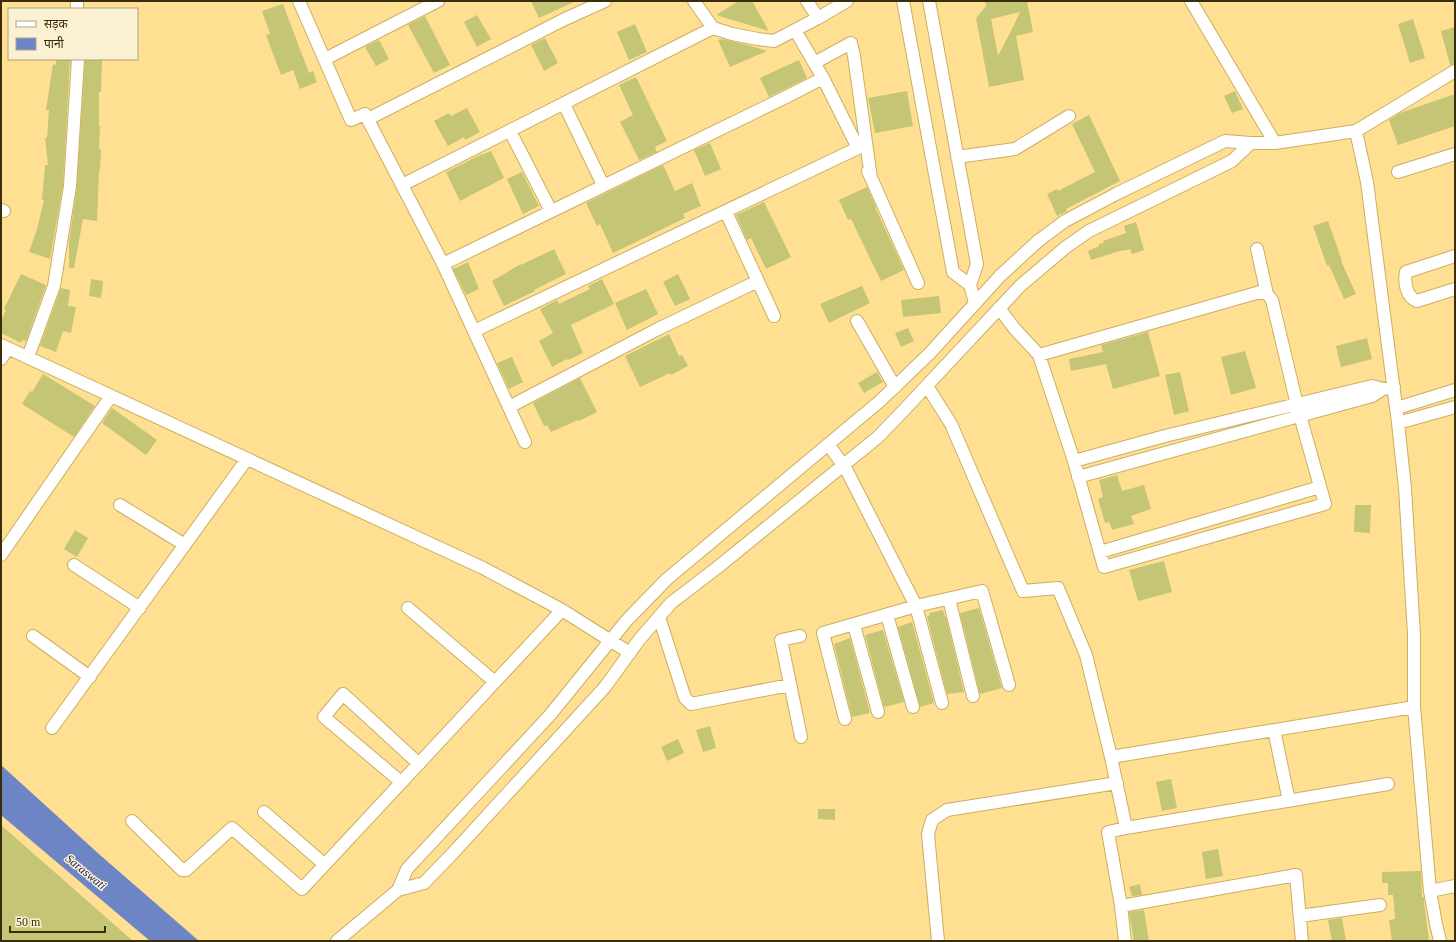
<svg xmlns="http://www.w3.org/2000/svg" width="1456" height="942" viewBox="0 0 1456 942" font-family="'Times New Roman','Noto Sans Devanagari',serif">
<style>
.water{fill:#6d84c5}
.building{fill:#c4c575;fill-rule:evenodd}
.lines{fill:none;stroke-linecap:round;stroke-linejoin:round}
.minor-casing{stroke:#ccae61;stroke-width:14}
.minor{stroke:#fff;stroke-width:12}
.labels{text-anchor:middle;stroke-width:3;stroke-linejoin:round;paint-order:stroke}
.water-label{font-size:12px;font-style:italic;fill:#111c69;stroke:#fcf0d2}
</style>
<rect width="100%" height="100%" fill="#ffe093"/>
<path class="water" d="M1,765L100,855L199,941H150L1,815Z"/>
<path class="building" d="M531,1H576L539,18Z
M739,1H752L769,31L716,15Z
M985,1H1027L1033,32L1016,36L1024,80L989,87L976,18L986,6ZM1020,12L1014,25L998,56L991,19Z
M283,4L309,73L313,71L317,82L300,89L293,70L281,75L266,35L270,34L262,11Z
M477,15L491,39L477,47L464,22Z
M425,16L450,65L434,73L408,25Z
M1413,19L1425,58L1410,63L1398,24Z
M635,24L647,52L629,60L617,32Z
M1455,27V64L1450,65L1441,31Z
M545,38L558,63L544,71L531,45Z
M722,39L748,45L767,51L730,67L718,40Z
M379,40L389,59L376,66L365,47Z
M56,59H70L63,185L50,259L29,252L37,229L44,200H42L45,165H48L45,138H47L49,110H46L53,64L56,65Z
M85,59H102L101,92H99V126H100L99,149H101L100,171H99L97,221L83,219L74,268H69V242L77,186Z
M799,60L807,78L769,97L760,78Z
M636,77L667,141L655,147L657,152L639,160L620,122L633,115L619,85Z
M907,91L913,126L875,133L868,98Z
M1235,91L1243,109L1232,113L1224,96Z
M1455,94V126L1398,145L1389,120L1400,113Z
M467,108L480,132L465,140L464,137L448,146L434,121L449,113L451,116Z
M1089,115L1120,181L1066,209L1067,211L1057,216L1047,194L1057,189L1058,191L1095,172L1072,124Z
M710,143L721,169L705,176L694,150Z
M491,151L504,178L460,201L446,172L482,154V155Z
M663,165L675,191L692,183L701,206L683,214L685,218L613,253L600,224L597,226L586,203Z
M522,172L539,206L523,214L507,179Z
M867,187L876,207H875L904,270L881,281L851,219L848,220L839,200Z
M764,202L791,257L766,269L751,238L747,240L736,215Z
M1328,221L1342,261H1341L1356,294L1344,299L1329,265L1327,266L1313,226Z
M1136,222L1144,250L1132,254L1130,249L1123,251V250L1091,260L1088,251L1099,246V244L1104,243L1103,241L1126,233L1124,226Z
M554,249L566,274L534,290L535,291L504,306L492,281L521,264V265Z
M468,262L479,289L466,295L453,269Z
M21,274L46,285L26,341L22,340L21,343L1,333V321L6,310L4,309Z
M678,274L690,299L675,306L663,282Z
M91,279L103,281L101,298L89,296Z
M602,279L614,304L571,325L583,353L568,360L567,359L552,367L539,341L553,333L540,309L557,300L559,304L590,289L588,286Z
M862,286L870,303L829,323L820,304Z
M61,288L70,290L68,306L76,307L71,333L63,331L56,352L40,346Z
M646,289L658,314L627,330L615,303Z
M939,296L941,313L903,317L901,300Z
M908,328L914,341L901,347L895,333Z
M1148,332L1160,376L1113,389L1106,364L1071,371L1069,359L1103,352L1101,345Z
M669,334L679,356L682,355L688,366L671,375L670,373L640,387L625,356Z
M1367,338L1372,359L1341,367L1336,346Z
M1245,351L1256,388L1231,395L1221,357Z
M512,357L523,382L509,389L497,363Z
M877,372L883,382L864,393L858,383Z
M1180,372L1189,411L1174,415L1165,375Z
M43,374L95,406L74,437L22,404L30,391L32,392Z
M580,378L597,412L579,421L578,420L551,432L547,425L544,426L533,403Z
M112,408L157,440L146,455L102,423Z
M1117,475L1122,491L1144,485L1151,509L1131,516L1134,524L1112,530L1109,522L1105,523L1098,499L1103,497L1099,480Z
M1355,505H1371L1370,533L1354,532Z
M75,530L88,538L77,557L64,549Z
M1164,561L1172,592L1138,601L1129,570Z
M979,608L1002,688L980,694L960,613Z
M943,610L945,617H946L964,692L947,694L927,617L930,615L929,613Z
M912,622L934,703L920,707L898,627Z
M883,630L904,702L884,707L865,635Z
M850,638L870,713L852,717L834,644Z
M710,726L716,748L703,752L696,730Z
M678,739L684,753L667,761L661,747Z
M1171,779L1177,808L1162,811L1156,782Z
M818,809H835V820L818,819Z
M1,825L133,941H1Z
M1218,849L1223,876L1206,879L1202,852Z
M1421,871L1422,897H1424V902L1429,941H1392L1389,920L1395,919L1393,895H1388V883H1382V872Z
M1140,884L1142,895L1132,896L1129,887Z
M1144,910L1149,941H1134L1129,912Z
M1342,918L1346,941H1332L1328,920Z"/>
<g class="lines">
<g class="minor-casing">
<path id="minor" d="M77,1V9
M299,1L351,120L365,114L443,264L525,442
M694,1L713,28L732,34L758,39L774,41L818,18
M807,1L818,18L847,1
M903,1L953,272L970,285
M929,1L977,264L970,285L975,303
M1191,1L1275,143
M325,59L438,1
M814,63L851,43L854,56L871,178
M564,104L603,185
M368,119L565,19L605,1
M510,131L551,211
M1356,131L1367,182L1398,423L1405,488L1414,634V707L1430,891L1436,924L1440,941
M957,157L1015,149L1069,116
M868,171L918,283
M1398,172L1455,154
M402,185L713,28
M1,210L4,211
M726,212L774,316
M1257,249L1267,294
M1455,256L1406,272C1404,282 1406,297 1417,301L1455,289
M443,264L786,97L823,78L795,30
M999,308L1014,328L1039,355L1260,292L1267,294L1272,300L1297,405L1325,504L1104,567L1074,461L1039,355
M857,321L895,387
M474,331L858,148L823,78
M1,345L483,568L562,610L630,653
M28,357L54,286L70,186L78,59
M1,359L8,348
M927,386L951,424L1023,591L1058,588L1086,655L1111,757
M509,407L658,329L758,281
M1397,408L1455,390
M1398,423L1455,407
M829,445L847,471L916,606L942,703
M1074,461L1165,436L1372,386L1383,389L1394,387
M1078,477L1372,396L1383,389
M120,505L185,545
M1100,552L1320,487
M1,555L111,396
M74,565L140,608
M949,599L973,696
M408,608L495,682
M887,615L913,707
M659,617L685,698L691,704L790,685
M854,625L878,712
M33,636L90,677
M800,636L781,640L801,737
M845,719L823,633L916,606L982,591L1009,685
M52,728L247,459
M1274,730L1289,801
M401,782L324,717L343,694L419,764
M1388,784L1126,828L1111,757L1414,707
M264,812L324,864
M132,821L182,870H186L232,828L302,889L562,610
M1126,828L1108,832L1121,906L1296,875L1302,941
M398,890L407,869L550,715L627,620L667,579L880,401L930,353L1000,276L1038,241L1065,221L1118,193L1225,141L1251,143H1275L1356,131L1455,71
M1430,891L1455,886
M1121,906L1125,941
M1300,916L1380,905
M337,941L398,890L424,883L453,853L605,687L639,640L671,603L718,567L878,437L904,410L1020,286L1066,247L1089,231L1232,161L1251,143
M938,941L928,834L932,820L947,810L1117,783"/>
</g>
<use href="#minor" class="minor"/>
</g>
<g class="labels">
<g class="water-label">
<text transform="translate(86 872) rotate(39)" y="4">Saraswati</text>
</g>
</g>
<rect width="1456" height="942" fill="none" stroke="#382c0a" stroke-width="4"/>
<rect x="8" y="8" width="130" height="52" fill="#fcf0d2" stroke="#aea282"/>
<rect x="16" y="21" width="20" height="6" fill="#ffffff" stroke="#aea282"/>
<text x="44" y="28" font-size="12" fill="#382c0a">सड़क</text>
<rect x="16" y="38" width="20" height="12" fill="#6d84c5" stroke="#aea282"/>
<text x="44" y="48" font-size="12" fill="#382c0a">पानी</text>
<path d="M10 926v6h95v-6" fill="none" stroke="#382c0a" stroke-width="2"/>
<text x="16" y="926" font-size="12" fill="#382c0a" stroke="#fcf0d2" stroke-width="3" paint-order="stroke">50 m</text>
</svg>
